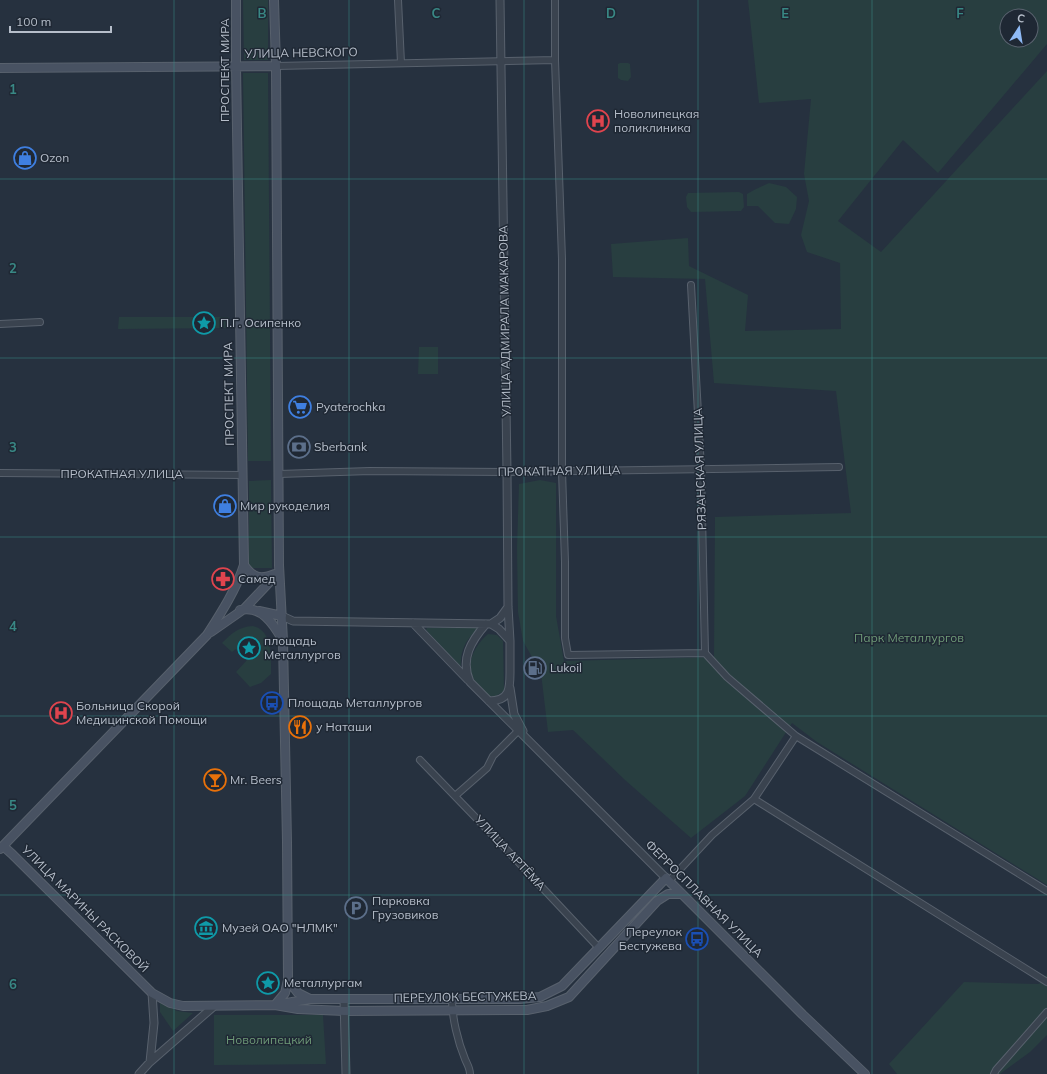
<svg xmlns="http://www.w3.org/2000/svg" width="1047" height="1074" viewBox="0 0 1047 1074" font-family="Mulish,sans-serif">
<style>
.green{fill:#283e40;fill-rule:evenodd}
.lines{fill:none;stroke-linecap:round;stroke-linejoin:round}
.minor-casing{stroke:#58616d;stroke-width:8}
.tertiary-casing{stroke:#58616d;stroke-width:9}
.secondary-casing{stroke:#58616d;stroke-width:10}
.minor{stroke:#3a434f;stroke-width:6}
.tertiary{stroke:#3a434f;stroke-width:7}
.secondary{stroke:#485262;stroke-width:8}
.grid{fill:none;stroke:#398885;stroke-width:1;stroke-opacity:0.55}
.labels{text-anchor:middle;stroke-width:3;stroke-linejoin:round;paint-order:stroke}
.street-label{font-size:12px;fill:#b6beca;stroke:#1f2834}
.poi-label{font-size:12px;fill:#b6beca;stroke:#1f2834;text-anchor:start}
.park-label{font-size:12px;fill:#6e9a77;stroke:#1f2834}
.grid-label{font-size:13px;text-anchor:middle;font-weight:bold;fill:#398885;stroke:#1f2834;stroke-width:3;stroke-linejoin:round;paint-order:stroke}
</style>
<rect width="100%" height="100%" fill="#26313f"/>
<path class="green" d="M243,0H268V60H244Z
M748,0H1047V44L938,173L903,140L838,221L881,252L1047,71V885L817,742L792,723L745,796L691,838L625,780L573,730L548,732L541,673L523,641L518,612L517,548L519,484L540,480L556,483V616L564,661L714,657L715,517L851,513L836,391L714,383L705,279L613,277L611,244L688,238L689,266L748,295L745,331L841,329L840,263L807,252L801,235L809,201L804,174L811,99L759,103ZM1007,16H1031V40H1007Z
M620,63H628L630,64L631,77L628,81L621,80L618,78V64Z
M243,73H268L271,461H248Z
M769,183L786,187L797,197L796,209L789,224L775,223L758,206H747V194L754,190Z
M739,192L743,194L744,207L741,211L691,212L687,207L686,197L688,193Z
M119,317H229V328L118,329Z
M419,347H438V374H418Z
M271,480L272,568H249V481Z
M253,626C273,631 271,657 271,674L261,683L250,687L236,672L247,660L236,649L232,652L222,643C232,633 238,627 253,626Z
M478,627V629C467,638 460,650 461,665L460,666L426,630L427,628Z
M488,634L497,635L503,641L504,691L496,696H489C484,690 475,683 472,676C466,661 477,643 488,634Z
M1047,974V1035L1030,1052L1000,1074H897L889,1064L964,982L1039,984Z
M160,1003L177,1011L193,1013L173,1031L160,1012Z
M214,1015H323L326,1064L214,1065Z"/>
<g class="lines">
<g class="minor-casing">
<path id="minor" d="M398,0L401,63
M555,0V60L562,259V471L565,562V638L568,655L705,653L727,677L796,736L1047,891
M276,66L555,60
M691,285L701,469L705,653
M0,324L40,322
M0,473L243,475
M279,474L370,471L507,472L839,467
M420,760L507,850L599,948
M455,796L487,768L493,756L519,730
M754,799L1047,982
M669,881L712,835L754,799L796,736
M452,999C452,1018 458,1042 465,1059C467,1064 470,1068 470,1074
M994,1074L996,1070L1047,1012"/>
</g>
<g class="tertiary-casing">
<path id="tertiary" d="M500,0L507,472L508,607L510,641
M282,616L293,621L491,624L499,629L510,641C510,651 510,660 510,670C510,687 511,701 489,701
M413,623L468,680
M486,624C471,641 460,659 470,682L666,878
M491,624L500,618L508,607
M510,688L514,714L523,731
M344,1000L346,1074
M150,1062L154,1023L152,993
M139,1074L150,1062L213,1007"/>
</g>
<g class="secondary-casing">
<path id="secondary" d="M274,0L276,66L279,565L283,641L287,842L288,980L285,993L275,1005
M0,68L276,66
M244,565C253,578 260,580 275,574
M240,610C261,605 273,623 282,639
M259,611L282,616
M211,632L244,609L279,572
M3,846L12,854L152,993L170,1003L183,1006L275,1005L310,999
M0,849L207,635C221,613 236,590 244,565L236,66V0
M288,980L298,993L310,999H519L540,997L562,986L666,878L803,1015L865,1074
M275,1005L298,1009L344,1011L527,1010L547,1006L569,997L657,901L668,894H682"/>
</g>
<use href="#minor" class="minor"/>
<use href="#tertiary" class="tertiary"/>
<use href="#secondary" class="secondary"/>
</g>
<path class="grid" d="M174,0V1074M349,0V1074M524,0V1074M698,0V1074M872,0V1074M0,179H1047M0,358H1047M0,537H1047M0,716H1047M0,895H1047"/>
<defs>
<g id="hospital-ring" transform="scale(1.15)"><circle r="9.5" fill="#1f2834" stroke="#e0444e" stroke-width="1.5"/><path d="M-5-5h3v3.5h4V-5h3V5h-3V1.5h-4V5h-3Z" fill="#e0444e"/></g>
<g id="shop-ring" transform="scale(1.15)"><circle r="9.5" fill="#1f2834" stroke="#3f7fe0" stroke-width="1.5"/><path d="M-5-2.5h2.3a2.7 3.5 0 0 1 5.4 0H5L5.5 6h-11ZM-1.5-2.5h3a1.5 2.3 0 0 0-3 0Z" fill="#3f7fe0"/></g>
<g id="sight-ring" transform="scale(1.15)"><circle r="9.5" fill="#1f2834" stroke="#0f9aa8" stroke-width="1.5"/><path d="M0-6L1.8-2.2L6-1.7L2.9 1.2L3.7 5.4L0 3.3L-3.7 5.4L-2.9 1.2L-6-1.7L-1.8-2.2Z" fill="#0f9aa8"/></g>
<g id="supermarket-ring" transform="scale(1.15)"><circle r="9.5" fill="#1f2834" stroke="#3f7fe0" stroke-width="1.5"/><path d="M-6-5.5h2.5l.6 2H6L4.5 2H-2.5L-4.4-4H-6ZM-1.5 3.2a1.3 1.3 0 1 0 .1 0ZM3 3.2a1.3 1.3 0 1 0 .1 0Z" fill="#3f7fe0"/></g>
<g id="bank-ring" transform="scale(1.15)"><circle r="9.5" fill="#1f2834" stroke="#5c6f8a" stroke-width="1.5"/><path d="M-6-4H6V4H-6ZM0-2.3a2.3 2.3 0 1 0 0 4.6a2.3 2.3 0 1 0 0-4.6Z" fill="#5c6f8a"/></g>
<g id="pharmacy-ring" transform="scale(1.15)"><circle r="9.5" fill="#1f2834" stroke="#e0444e" stroke-width="1.5"/><path d="M-2-6h4v4h4v4h-4v4h-4v-4h-4v-4h4Z" fill="#e0444e"/></g>
<g id="fuel-ring" transform="scale(1.15)"><circle r="9.5" fill="#1f2834" stroke="#5c6f8a" stroke-width="1.5"/><path d="M-5.5-6h7V0h2V4h1.3V-2.5L3-4.5l.8-.8L6-3V5H2.5V1h-1V6h-7ZM-4.2-4.7v3.2H.2V-4.7Z" fill="#5c6f8a"/></g>
<g id="bus-ring" transform="scale(1.15)"><circle r="9.5" fill="#1f2834" stroke="#1a4fb4" stroke-width="1.5"/><path d="M-5-6H5V4H4V6H2V4H-2V6H-4V4H-5ZM-3.5-4V0h7V-4ZM-3.5 1.2v1.5H-2V1.2ZM2 1.2v1.5H3.5V1.2Z" fill="#1a4fb4"/></g>
<g id="restaurant-ring" transform="scale(1.15)"><circle r="9.5" fill="#1f2834" stroke="#e8710a" stroke-width="1.5"/><path d="M-5-6h1v4h1v-4h1v4h1v-4h1v5L-1.5 .5V6h-2V.5L-5-1ZM5-6V6H3V1.5H1.5Q1.5-4 5-6Z" fill="#e8710a"/></g>
<g id="bar-ring" transform="scale(1.15)"><circle r="9.5" fill="#1f2834" stroke="#e8710a" stroke-width="1.5"/><path d="M-6-5H6L.8 .8V4.5H3.5V6h-7V4.5H-.8V.8Z" fill="#e8710a"/></g>
<g id="parking-ring" transform="scale(1.15)"><circle r="9.5" fill="#1f2834" stroke="#5c6f8a" stroke-width="1.5"/><path d="M-3.5-5.5H1a3.5 3.5 0 0 1 0 7H-1V5.5H-3.5ZM-1-3.4V-.6H.8a1.4 1.4 0 0 0 0-2.8Z" fill="#5c6f8a"/></g>
<g id="museum-ring" transform="scale(1.15)"><circle r="9.5" fill="#1f2834" stroke="#0f9aa8" stroke-width="1.5"/><path d="M0-6L6-3V-2H-6V-3ZM-5-1h2V3h-2ZM-1-1h2V3h-2ZM3-1h2V3H3ZM-6 4H6V6H-6Z" fill="#0f9aa8"/></g>
</defs>
<g fill-rule="evenodd">
<use href="#hospital-ring" x="598" y="121"/>
<use href="#shop-ring" x="25" y="158"/>
<use href="#sight-ring" x="204" y="323"/>
<use href="#supermarket-ring" x="300" y="407"/>
<use href="#bank-ring" x="299" y="447"/>
<use href="#shop-ring" x="225" y="506"/>
<use href="#pharmacy-ring" x="223" y="579"/>
<use href="#sight-ring" x="249" y="648"/>
<use href="#fuel-ring" x="535" y="668"/>
<use href="#bus-ring" x="272" y="703"/>
<use href="#hospital-ring" x="61" y="713"/>
<use href="#restaurant-ring" x="300" y="727"/>
<use href="#bar-ring" x="215" y="780"/>
<use href="#parking-ring" x="356" y="908"/>
<use href="#museum-ring" x="206" y="928"/>
<use href="#bus-ring" x="697" y="939"/>
<use href="#sight-ring" x="268" y="983"/>
</g>
<g class="labels">
<g class="street-label">
<text transform="translate(301 53) rotate(-1)" y="4">УЛИЦА НЕВСКОГО</text>
<text transform="translate(225 70) rotate(-90)" y="4">ПРОСПЕКТ МИРА</text>
<text transform="translate(505 321) rotate(-91)" y="4">УЛИЦА АДМИРАЛА МАКАРОВА</text>
<text transform="translate(229 394) rotate(-91)" y="4">ПРОСПЕКТ МИРА</text>
<text transform="translate(700 469) rotate(-92)" y="4">РЯЗАНСКАЯ УЛИЦА</text>
<text transform="translate(559 471) rotate(-1)" y="4">ПРОКАТНАЯ УЛИЦА</text>
<text x="122" y="478">ПРОКАТНАЯ УЛИЦА</text>
<text transform="translate(510 853) rotate(47)" y="4">УЛИЦА АРТЁМА</text>
<text transform="translate(704 899) rotate(45)" y="4">ФЕРРОСПЛАВНАЯ УЛИЦА</text>
<text transform="translate(85 909) rotate(45)" y="4">УЛИЦА МАРИНЫ РАСКОВОЙ</text>
<text transform="translate(465 997) rotate(-1)" y="4">ПЕРЕУЛОК БЕСТУЖЕВА</text>
</g>
<g class="poi-label">
<text x="614" y="118">Новолипецкая<tspan x="614" dy="14">поликлиника</tspan></text>
<text x="40" y="162">Ozon</text>
<text x="220" y="327">П.Г. Осипенко</text>
<text x="316" y="411">Pyaterochka</text>
<text x="314" y="451">Sberbank</text>
<text x="240" y="510">Мир рукоделия</text>
<text x="238" y="583">Самед</text>
<text x="264" y="645">площадь<tspan x="264" dy="14">Металлургов</tspan></text>
<text x="550" y="672">Lukoil</text>
<text x="288" y="707">Площадь Металлургов</text>
<text x="76" y="710">Больница Скорой<tspan x="76" dy="14">Медицинской Помощи</tspan></text>
<text x="316" y="731">у Наташи</text>
<text x="230" y="784">Mr. Beers</text>
<text x="372" y="905">Парковка<tspan x="372" dy="14">Грузовиков</tspan></text>
<text x="222" y="932">Музей ОАО "НЛМК"</text>
<text x="682" y="936" text-anchor="end">Переулок<tspan x="682" dy="14">Бестужева</tspan></text>
<text x="284" y="987">Металлургам</text>
</g>
<g class="park-label">
<text x="909" y="642">Парк Металлургов</text>
<text x="269" y="1044">Новолипецкий</text>
</g>
</g>
<g class="grid-label">
<text x="262" y="18">B</text>
<text x="436" y="18">C</text>
<text x="611" y="18">D</text>
<text x="785" y="18">E</text>
<text x="960" y="18">F</text>
<text x="13" y="94">1</text>
<text x="13" y="273">2</text>
<text x="13" y="452">3</text>
<text x="13" y="631">4</text>
<text x="13" y="810">5</text>
<text x="13" y="989">6</text>
</g>
<g transform="translate(1019 28) rotate(12)"><circle r="19" fill="#1f2834" stroke="#5b6470"/>
<path d="M0-3L7 15L0 10L-7 15Z" fill="#8fbaf5"/>
<text y="-6" font-size="11" font-weight="bold" text-anchor="middle" fill="#b6beca">С</text>
</g>
<path d="M10 26v6h101v-6" fill="none" stroke="#b6beca" stroke-width="2"/>
<text x="16" y="26" font-size="12" fill="#b6beca" stroke="#1f2834" stroke-width="3" paint-order="stroke">100 m</text>
</svg>
